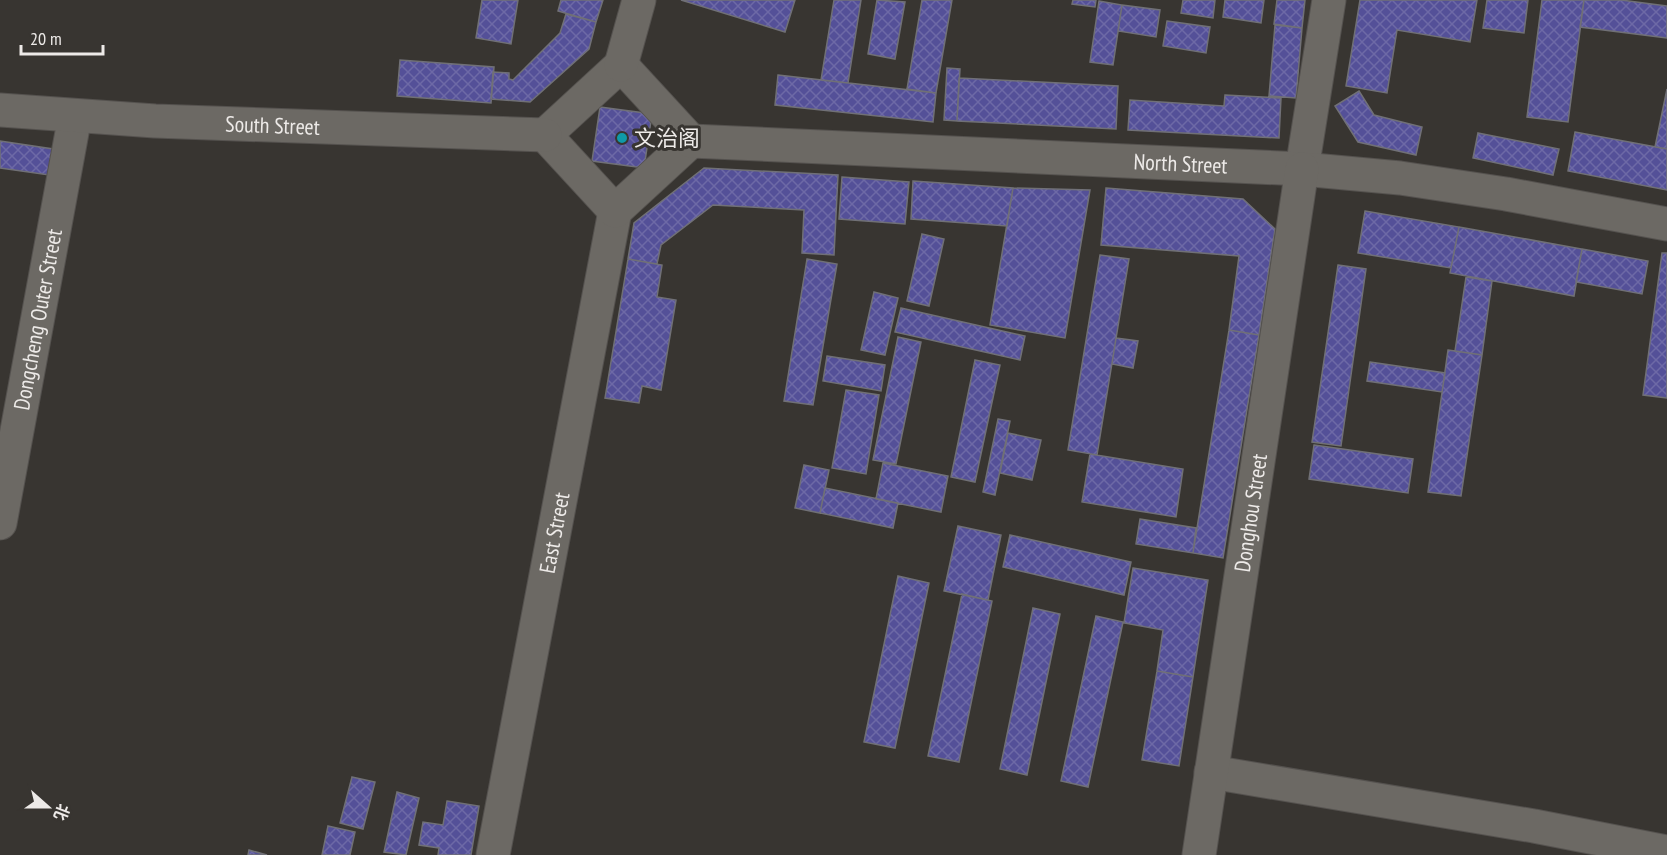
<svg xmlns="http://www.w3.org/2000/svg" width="1667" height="855" viewBox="0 0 1667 855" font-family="'PT Sans Narrow','Noto Sans SC',sans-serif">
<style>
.building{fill:url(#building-cross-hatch);stroke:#707076;stroke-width:1.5}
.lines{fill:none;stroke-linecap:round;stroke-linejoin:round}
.minor-casing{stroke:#55524f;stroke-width:35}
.tertiary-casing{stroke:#55524f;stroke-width:35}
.minor{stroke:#6c6964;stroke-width:33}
.tertiary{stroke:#6c6964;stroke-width:33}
.culture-dot{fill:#0f9aa8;stroke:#383531;stroke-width:2}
.labels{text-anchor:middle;stroke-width:6;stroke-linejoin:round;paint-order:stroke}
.street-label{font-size:22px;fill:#edeae8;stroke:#383531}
.poi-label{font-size:22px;fill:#edeae8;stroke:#383531;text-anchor:start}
</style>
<defs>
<pattern id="building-cross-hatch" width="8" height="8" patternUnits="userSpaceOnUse" patternTransform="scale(1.5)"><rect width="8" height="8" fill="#545098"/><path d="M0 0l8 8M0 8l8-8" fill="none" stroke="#6d69a6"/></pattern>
</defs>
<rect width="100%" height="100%" fill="#383531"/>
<path class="building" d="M482,0H518L511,44L476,38Z
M561,0H603L596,22L558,11Z
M681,0H795L785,32Z
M834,0H861L848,83L821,80Z
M877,0L905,2L895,59L868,54Z
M922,0H952L936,93L907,89Z
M1073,0H1096L1095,7L1072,4Z
M1183,0H1215L1213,18L1181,13Z
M1225,0H1264L1261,23L1223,17Z
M1277,0H1305L1302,28L1274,24Z
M1360,0H1477L1470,42L1397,30L1387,93L1346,86Z
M1487,0H1528L1524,33L1483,28Z
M1542,0H1584L1568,122L1527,117Z
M1584,0H1621L1667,6V38L1580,27Z
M1099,1L1122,5L1113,65L1090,62Z
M1122,5L1160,10L1156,37L1118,31Z
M566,14L596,22L589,49L530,102L491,99L493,72L509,73V79L513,80L560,33Z
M1167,21L1210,27L1206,53L1163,46Z
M1275,25L1302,28L1296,98L1269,96Z
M400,60L494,67L491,103L397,96Z
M947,68L960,69L957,121L944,120Z
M778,75L936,93L933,122L775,105Z
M959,78L1118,86L1116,129L957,121Z
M1667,89V149L1655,147Z
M1359,91L1374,115L1422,127L1416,155L1358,142L1335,106Z
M1225,95L1281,98L1279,138L1128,130L1130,100L1224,106Z
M600,107L652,114L644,168L592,161Z
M1575,132L1667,149V190L1568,171Z
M1478,133L1559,149L1553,175L1473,158Z
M0,141L53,149L49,175L0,168Z
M704,168L838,175L834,255L802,253L804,210L713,205L661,245L657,264L628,259L634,223Z
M842,177L909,182L905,224L839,219Z
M913,181L1013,188L1007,226L911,219Z
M1013,188L1090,190L1065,338L990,325Z
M1106,188L1243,199L1275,229L1259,335L1229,330L1239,256L1101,245Z
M1365,211L1459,227L1451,268L1358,253Z
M1459,227L1582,249L1574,296L1450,273Z
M922,234L944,239L929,306L907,301Z
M1582,249L1648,261L1642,294L1576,282Z
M1662,253H1667V398L1643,395Z
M1100,255L1129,259L1097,455L1068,450Z
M628,259L662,265L657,297L676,300L661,390L642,386L639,403L605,398Z
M807,259L837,264L813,405L784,401Z
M1338,265L1366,269L1341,446L1312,442Z
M1466,277L1492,281L1482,355L1455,351Z
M874,292L898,298L885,355L861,350Z
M901,308L1025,336L1020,360L895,332Z
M1229,330L1259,335L1223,558L1193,553Z
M898,337L921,342L896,464L873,460Z
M1116,338L1138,341L1133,368L1112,364Z
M1448,350L1482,355L1461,496L1428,492Z
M827,356L885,365L881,391L823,381Z
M975,360L1000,365L975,482L951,477Z
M1370,362L1445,373L1442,392L1367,381Z
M846,390L879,395L866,474L832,468Z
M998,419L1010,421L995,495L983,492Z
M1008,433L1041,440L1032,480L1000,473Z
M1314,445L1413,459L1408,493L1309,479Z
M1090,454L1183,469L1176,517L1082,502Z
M883,463L948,476L941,512L876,499Z
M804,465L829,470L820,513L795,508Z
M825,488L898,503L893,528L820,513Z
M1140,519L1196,528L1193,553L1136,544Z
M958,526L1001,535L988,600L944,591Z
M1010,535L1131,562L1124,595L1003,567Z
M1133,568L1208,580L1193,677L1157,671L1163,630L1124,623Z
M898,576L929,583L895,748L864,742Z
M962,594L992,601L959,762L928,756Z
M1033,608L1060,614L1027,775L1000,769Z
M1096,616L1123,622L1088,787L1061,781Z
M1157,671L1193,677L1179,766L1142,760Z
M352,777L375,782L363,829L340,823Z
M397,792L419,798L406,855L384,852Z
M447,801L479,806L471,855H438L439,848L419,845L423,822L443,825Z
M328,826L355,832L350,855H322Z
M249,850L267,855H248Z"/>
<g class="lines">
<g class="minor-casing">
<g id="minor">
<path d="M1302,169L1329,0"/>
<path id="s1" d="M0,523L75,116"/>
<path d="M1211,772L1534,826L1667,852"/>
<path id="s2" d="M493,855L615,211"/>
</g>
</g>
<g class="tertiary-casing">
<g id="tertiary">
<path d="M621,65L691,141L615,211L545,135Z"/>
<path d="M621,65L639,0"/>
<path id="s3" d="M0,110L155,121L545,135"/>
<path id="s4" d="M691,141L1302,169L1400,178L1506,194L1667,224"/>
<path id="s5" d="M1199,855L1302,169"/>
</g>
</g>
<use href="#minor" class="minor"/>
<use href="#tertiary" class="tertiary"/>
</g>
<circle class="culture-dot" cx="622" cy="138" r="6"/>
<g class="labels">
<g class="street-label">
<text dy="8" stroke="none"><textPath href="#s3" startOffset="273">South Street</textPath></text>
<text dy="8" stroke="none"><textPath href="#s4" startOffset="490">North Street</textPath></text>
<text dy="8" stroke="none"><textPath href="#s1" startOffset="207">Dongcheng Outer Street</textPath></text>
<text dy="8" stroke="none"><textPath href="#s5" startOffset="346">Donghou Street</textPath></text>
<text dy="8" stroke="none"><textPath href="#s2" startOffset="328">East Street</textPath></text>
</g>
<g class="poi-label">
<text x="634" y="146">文治阁</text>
</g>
</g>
<g transform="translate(48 807) rotate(111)" stroke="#383531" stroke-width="4.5" paint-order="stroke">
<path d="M0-4.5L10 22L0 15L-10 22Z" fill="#edeae8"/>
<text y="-9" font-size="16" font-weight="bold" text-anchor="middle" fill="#edeae8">北</text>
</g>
<path d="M21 45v9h82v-9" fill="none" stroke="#edeae8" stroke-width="3"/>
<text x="30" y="45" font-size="18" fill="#edeae8" stroke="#383531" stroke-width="4.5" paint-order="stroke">20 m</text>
</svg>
